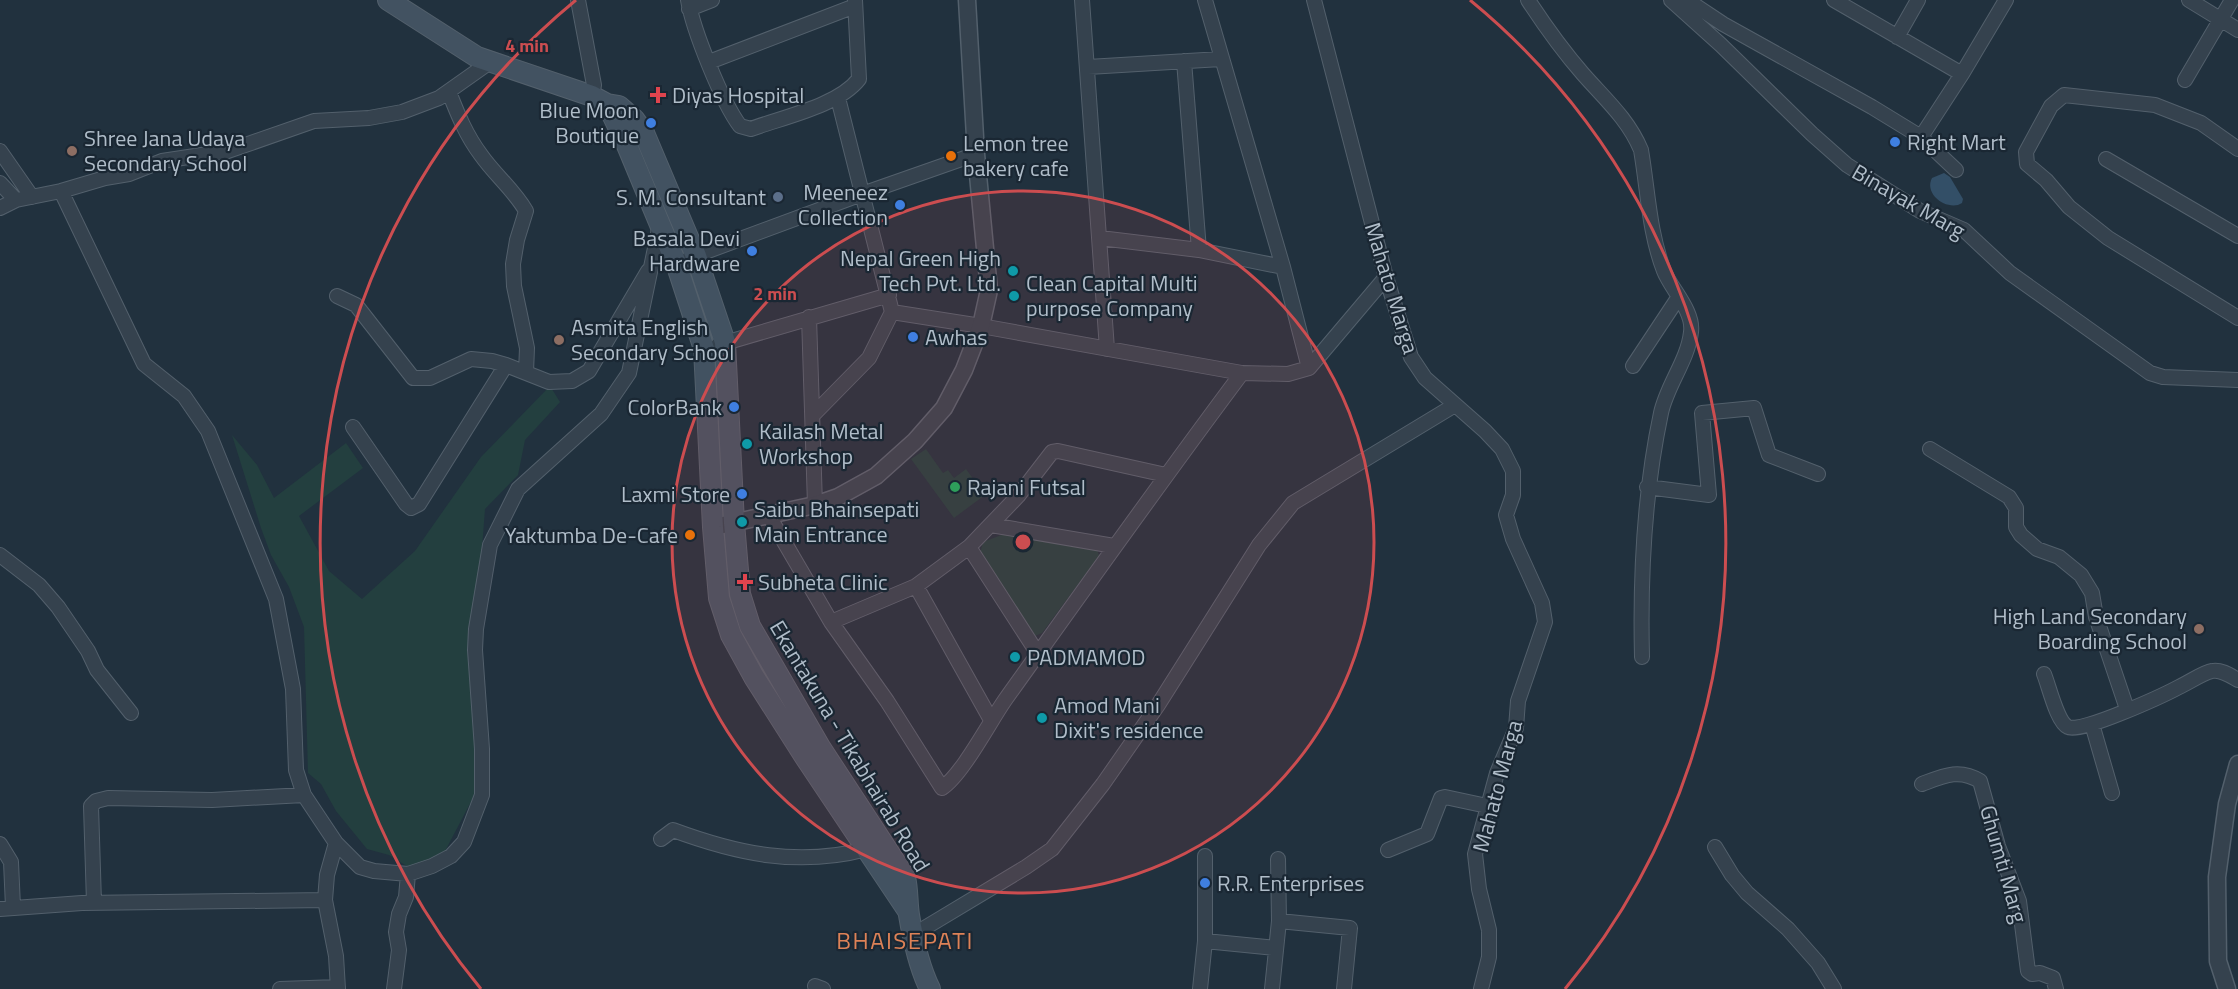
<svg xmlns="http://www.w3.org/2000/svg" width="2238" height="989" viewBox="0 0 2238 989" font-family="'Titillium Web',sans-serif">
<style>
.green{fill:#233f3f}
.water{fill:#334f67}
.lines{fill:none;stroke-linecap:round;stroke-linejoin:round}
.minor-casing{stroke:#53606c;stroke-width:16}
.tertiary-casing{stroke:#53606c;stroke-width:19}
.secondary-casing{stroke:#53606c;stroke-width:22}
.minor{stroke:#35424e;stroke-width:14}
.tertiary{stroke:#35424e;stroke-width:16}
.secondary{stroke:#425261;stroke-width:20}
.ring{fill:none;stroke:#cc4d50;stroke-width:3}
.health-dot{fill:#e0444e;stroke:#1a2733;stroke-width:2}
.shop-dot{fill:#3f7fe0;stroke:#1a2733;stroke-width:2}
.education-dot{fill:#8d6e63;stroke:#1a2733;stroke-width:2}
.food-dot{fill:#e8710a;stroke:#1a2733;stroke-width:2}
.service-dot{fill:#5c6f8a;stroke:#1a2733;stroke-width:2}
.culture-dot{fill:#0f9aa8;stroke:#1a2733;stroke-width:2}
.leisure-dot{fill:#2e9e5b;stroke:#1a2733;stroke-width:2}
.labels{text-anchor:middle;stroke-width:4.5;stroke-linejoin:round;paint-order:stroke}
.poi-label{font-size:22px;fill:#b0bdc9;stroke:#1a2733;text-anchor:start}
.street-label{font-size:22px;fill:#b0bdc9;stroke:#1a2733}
.neighbourhood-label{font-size:24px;letter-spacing:1.5px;fill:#de8257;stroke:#1a2733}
.centre{fill:#cc4d50;stroke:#1a2733;stroke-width:3}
.ring-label{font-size:18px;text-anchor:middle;font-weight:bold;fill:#cc4d50;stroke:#1a2733;stroke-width:4.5;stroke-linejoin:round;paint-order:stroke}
</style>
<rect width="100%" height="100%" fill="#21313e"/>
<path class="green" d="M550,386L560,402L525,440L518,475L485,509L471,693L475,752V794L443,855L410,868L389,855L367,849L336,811L321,784L308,773L304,627L289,587L271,555L261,528L232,435L257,465L274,498L346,443L363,468L299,516L329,571L362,599L415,551L481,457Z
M926,449L943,473L948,470L954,478L966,469L985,495L954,518L911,459Z
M1004,534L1097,549L1099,556L1042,633L1035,636L980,553L983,542Z"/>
<path class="water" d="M1944,173L1950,177L1963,199L1962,203C1949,212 1923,195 1932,178Z"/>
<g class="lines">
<g class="minor-casing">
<path id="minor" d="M578,0L594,85L592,96
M688,0C693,30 722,102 740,126L751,129C783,117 838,106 859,79L855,0
M1082,0L1107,349
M1205,0L1283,267L1309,368
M1314,0L1386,277L1411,357L1425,378L1485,431L1502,449L1513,471V495L1506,515L1513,539L1542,603L1545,622L1518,701L1516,728L1497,773L1475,854L1479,889L1489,930V957L1481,989
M1528,0C1545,26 1563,51 1583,74C1605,99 1628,119 1641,150C1648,191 1649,232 1664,271C1671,289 1694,311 1691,332C1688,360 1667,385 1661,413C1644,493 1640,575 1642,657
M1671,0L1721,45L1812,134L1847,165L1920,211L1964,230L2010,273L2150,373L2163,377L2238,380
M1687,0L1723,24L1872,107L1921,137L1956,170
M1834,0L1962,74
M2189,0L2238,30
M689,9L712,0
M1897,37L1918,0
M1184,61L1199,250
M709,62L855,6
M1088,67L1221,59
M2185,80L2232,0
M449,92C458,115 466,135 481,155C495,175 514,190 526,211L517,240L513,264L514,286L527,348L526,372
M1921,137L1962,74L2006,0
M2238,149L2201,123L2155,105L2064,95L2051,106L2026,152L2027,164L2046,180L2069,207L2108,238L2238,318
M0,151L32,197
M2106,159L2238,236
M0,183L16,200
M61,191L144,364L184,396L208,431L276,599L293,689L296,770L304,795L336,843L327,875L325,900L336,956L338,989
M0,208L16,200L61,191L105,178L129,174L162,161L228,151L314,121L369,118L402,112L439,98L490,62
M1100,238L1199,250L1283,267
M689,258L862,194L976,154
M337,296L356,305L413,378H430L471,359L492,361L506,365
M892,312L981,326L1242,373L1288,374L1309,368L1386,277
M809,317L815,505
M718,345L889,295
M1633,366L1678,298
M813,415L869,358L892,312L838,98
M353,427L406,504L411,508L419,504L506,365L549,382L572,381L589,371L648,271
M1930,449L2009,497L2016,508V527L2021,535L2037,549L2059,557L2081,575L2092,593L2096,617L2127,709
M1647,487L1709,495L1702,413L1754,408L1769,455L1818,474
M769,516L831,622L887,701L942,788C962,775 989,723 1005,700C1083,591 1161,481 1242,373
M991,525L1114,546
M969,547L1038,654
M0,555L39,585L58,607L88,651L97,670L131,713
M916,586L991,720
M831,622L916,586L969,547L1018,496L1052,452L1058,451L1166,475
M2044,674C2049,686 2057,722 2068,727C2080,734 2164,695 2179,687C2188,683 2204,672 2212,671C2221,669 2231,676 2238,680
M2092,724L2112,793
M1922,784C1943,776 1959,768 1980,781L1998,846L2019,901L2028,971L2032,974L2040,973L2053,978L2056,989
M661,839L673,830C738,854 798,867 867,849
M336,843L360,867L374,871L408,874L432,866L451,856L464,842L482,795V749L475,650L476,629L490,545L518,489L601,414L629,373L660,224
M0,844L11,862L13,907
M1715,847L1732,875L1747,893L1788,929L1818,963L1834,989
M1388,850L1427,834L1441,798L1445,797L1487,806
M94,903L91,806L96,801L108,798L212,800L304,795
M0,909L82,903L325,900
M1279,921L1350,928L1344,989
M913,935L1026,867L1052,849L1103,784L1158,705L1259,545L1293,503L1455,405
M1205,941L1276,948
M815,986L823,989
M280,989L338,987
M394,989L399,950L396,932L399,914L406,897L408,874
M1200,989L1205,941V856
M1272,989L1279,921L1278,859"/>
</g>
<g class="tertiary-casing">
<path id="tertiary" d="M723,525L815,505L838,497L876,476L915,441L944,408L964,370L981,326L989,290L976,154L967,0
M2227,989L2218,961L2217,877L2227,804L2238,764"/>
</g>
<g class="secondary-casing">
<path id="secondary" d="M388,0L477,57L592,96L607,104L619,106L634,119L644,133L696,256L725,342L734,523L740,594L750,626L820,747L905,877C908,890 907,902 909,915C913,939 919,967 930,989
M607,104L626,143L676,263L704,349L713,527L719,598L731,635L754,677L805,757L908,911"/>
</g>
<use href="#minor" class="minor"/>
<use href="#tertiary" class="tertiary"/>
<use href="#secondary" class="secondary"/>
</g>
<circle cx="1023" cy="542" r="351" fill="#cc4d50" fill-opacity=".12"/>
<g class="ring">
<circle cx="1023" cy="542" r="351"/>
<path d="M481 989A702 702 0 0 1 576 0M1470 0A702 702 0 0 1 1565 989"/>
</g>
<g class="health-dot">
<path d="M655 86h6v6h6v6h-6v6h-6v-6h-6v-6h6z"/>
<path d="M742 573h6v6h6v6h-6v6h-6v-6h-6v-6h6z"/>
</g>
<g class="shop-dot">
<circle cx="651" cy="123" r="6"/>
<circle cx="1895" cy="142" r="6"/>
<circle cx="900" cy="205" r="6"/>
<circle cx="752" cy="251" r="6"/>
<circle cx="913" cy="337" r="6"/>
<circle cx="734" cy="407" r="6"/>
<circle cx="742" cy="494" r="6"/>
<circle cx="1205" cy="883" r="6"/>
</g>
<g class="education-dot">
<circle cx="72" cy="151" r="6"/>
<circle cx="559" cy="340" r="6"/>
<circle cx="2199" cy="629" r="6"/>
</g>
<g class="food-dot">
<circle cx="951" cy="156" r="6"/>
<circle cx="690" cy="535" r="6"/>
</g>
<circle class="service-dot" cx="778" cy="197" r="6"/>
<g class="culture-dot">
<circle cx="1013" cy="271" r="6"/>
<circle cx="1014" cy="296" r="6"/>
<circle cx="747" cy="444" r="6"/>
<circle cx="742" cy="522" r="6"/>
<circle cx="1015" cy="657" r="6"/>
<circle cx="1042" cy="718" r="6"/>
</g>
<circle class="leisure-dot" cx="955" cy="487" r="6"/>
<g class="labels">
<g class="poi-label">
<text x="672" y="103">Diyas Hospital</text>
<text x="639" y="118" text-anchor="end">Blue Moon<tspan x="639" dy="25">Boutique</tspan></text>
<text x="84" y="146">Shree Jana Udaya<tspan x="84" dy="25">Secondary School</tspan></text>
<text x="1907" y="150">Right Mart</text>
<text x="963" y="151">Lemon tree<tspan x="963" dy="25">bakery cafe</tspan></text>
<text x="888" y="200" text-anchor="end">Meeneez<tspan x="888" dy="25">Collection</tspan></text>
<text x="766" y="205" text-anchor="end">S. M. Consultant</text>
<text x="740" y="246" text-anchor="end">Basala Devi<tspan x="740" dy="25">Hardware</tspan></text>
<text x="1001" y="266" text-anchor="end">Nepal Green High<tspan x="1001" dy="25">Tech Pvt. Ltd.</tspan></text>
<text x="1026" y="291">Clean Capital Multi<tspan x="1026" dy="25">purpose Company</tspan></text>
<text x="571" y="335">Asmita English<tspan x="571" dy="25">Secondary School</tspan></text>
<text x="925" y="345">Awhas</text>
<text x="722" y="415" text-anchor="end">ColorBank</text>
<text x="759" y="439">Kailash Metal<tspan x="759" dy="25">Workshop</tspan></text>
<text x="967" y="495">Rajani Futsal</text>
<text x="730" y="502" text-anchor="end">Laxmi Store</text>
<text x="754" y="517">Saibu Bhainsepati<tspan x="754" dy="25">Main Entrance</tspan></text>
<text x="678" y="543" text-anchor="end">Yaktumba De-Cafe</text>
<text x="758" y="590">Subheta Clinic</text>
<text x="2187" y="624" text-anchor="end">High Land Secondary<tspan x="2187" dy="25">Boarding School</tspan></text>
<text x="1027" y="665">PADMAMOD</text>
<text x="1054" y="713">Amod Mani<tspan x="1054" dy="25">Dixit's residence</tspan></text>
<text x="1217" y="891">R.R. Enterprises</text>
</g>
<g class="street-label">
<text transform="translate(1909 201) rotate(30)" y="8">Binayak Marg</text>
<text transform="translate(1392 288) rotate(73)" y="8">Mahato Marga</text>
<text transform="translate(850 746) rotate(59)" y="8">Ekantakuna - Tikabhairab Road</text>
<text transform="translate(1497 786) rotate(-75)" y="8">Mahato Marga</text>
<text transform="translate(2004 864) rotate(74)" y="8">Ghumti Marg</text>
</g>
<g class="neighbourhood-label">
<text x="905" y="949">BHAISEPATI</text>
</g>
</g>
<circle cx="1023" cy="542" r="9" class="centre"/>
<g class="ring-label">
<text x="527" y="52">4 min</text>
<text x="775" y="300">2 min</text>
</g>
</svg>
